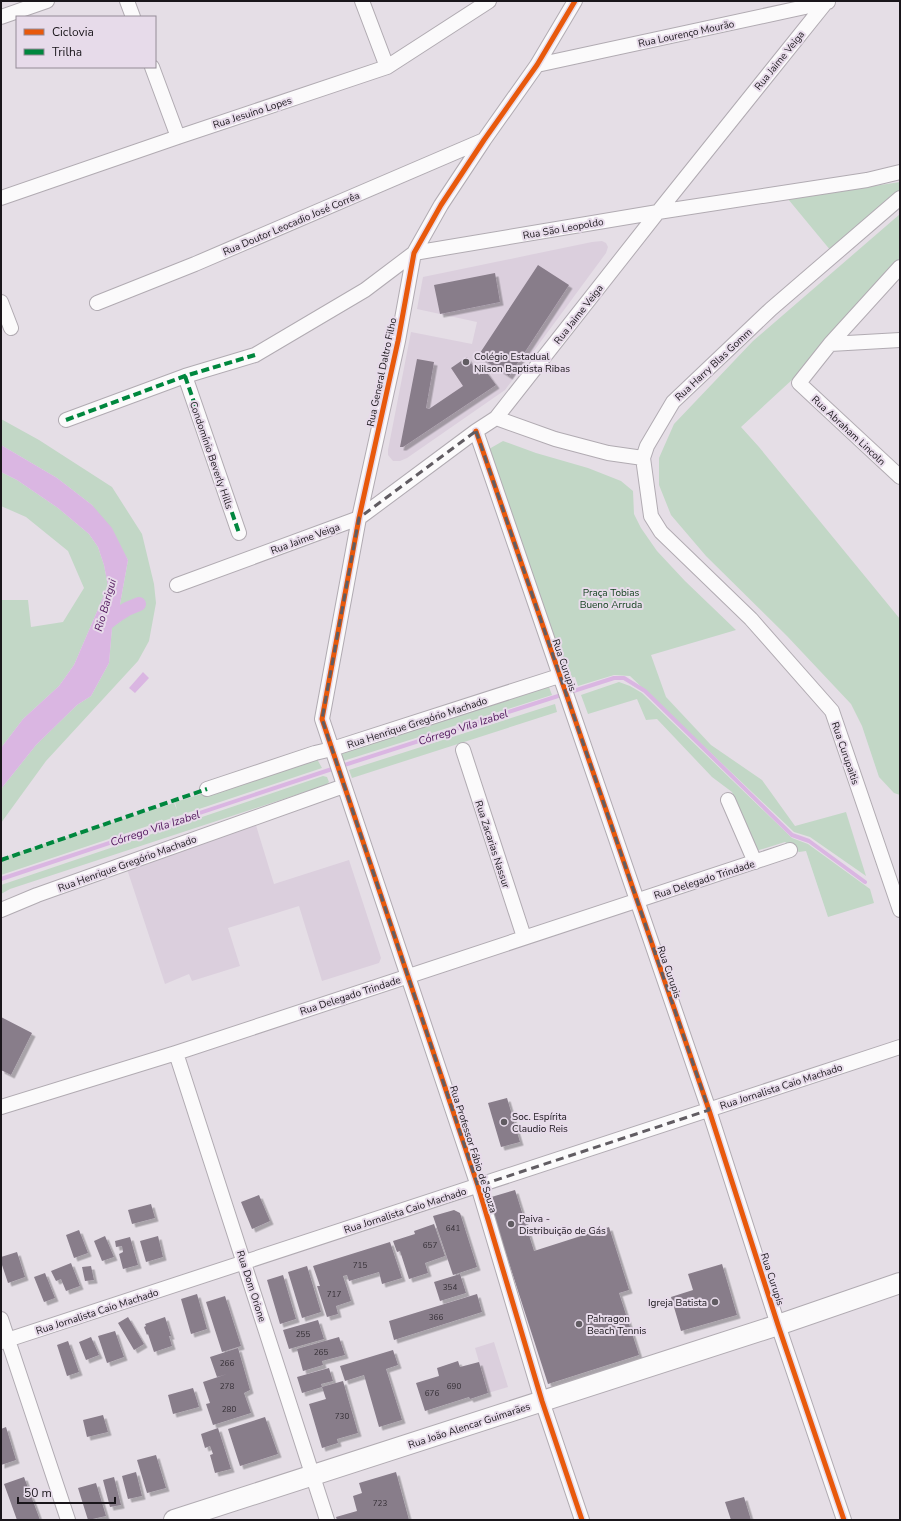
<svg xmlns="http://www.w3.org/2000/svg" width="901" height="1521" viewBox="0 0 901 1521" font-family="'Nunito Sans',sans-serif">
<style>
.built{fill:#dbcfdd}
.green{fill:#c2d7c6}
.water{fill:#dab6e2}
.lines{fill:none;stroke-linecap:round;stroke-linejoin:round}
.stream{stroke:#dab6e2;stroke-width:4}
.canal{stroke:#dab6e2;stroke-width:14}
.building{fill:#887d8a;filter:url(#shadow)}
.street-casing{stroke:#b1abb2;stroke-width:16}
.secondary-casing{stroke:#b1abb2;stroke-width:22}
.street{stroke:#fbfafb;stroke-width:14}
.secondary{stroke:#fbfafb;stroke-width:20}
.quiet{stroke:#00873e;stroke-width:4;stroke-dasharray:8 4;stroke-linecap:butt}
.cycleway-casing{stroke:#e7dbea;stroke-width:8}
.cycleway{stroke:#e8590c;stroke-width:5}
.marked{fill:none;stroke:#615c62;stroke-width:3;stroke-dasharray:8 5;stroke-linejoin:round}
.poi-dot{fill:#615c62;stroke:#e7dbea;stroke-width:1.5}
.labels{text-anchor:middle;stroke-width:4;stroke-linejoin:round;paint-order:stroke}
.number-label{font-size:8px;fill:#363037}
.street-label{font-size:10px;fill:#1a161b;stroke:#e7dbea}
.poi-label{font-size:10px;fill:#1a161b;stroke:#e7dbea;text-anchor:start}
.park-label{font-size:10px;fill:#154220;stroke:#e7dbea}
.water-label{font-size:11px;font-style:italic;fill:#51165c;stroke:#e7dbea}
</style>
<defs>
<filter id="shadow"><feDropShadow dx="3.5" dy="3.5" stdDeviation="0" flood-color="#0004"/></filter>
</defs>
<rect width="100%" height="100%" fill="#e5dee6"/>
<path class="built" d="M602,241L606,243L608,247L606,253L505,390L407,458L400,461H393L388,455V450L411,332L472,344L477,322L417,309L423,277L592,242Z
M255,822L274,884L349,860L381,958L379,963L322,981L299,906L228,928L240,966L192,981L189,974L165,984L125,863Z
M494,1342L508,1387L488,1393L475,1348Z"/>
<path class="green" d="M900,182V191L831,251L788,199Z
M900,214V258L794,378L741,427L759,447L900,619V795L894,793L879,777L862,726L851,704L787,636L706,556L671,515L659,485V458L674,424L753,341Z
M1,419L39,440L112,487L142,534L154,584L156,603L149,641L138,661L46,761L1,823V789L36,745L77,705L91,696L109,663L112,627L121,621L120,604L128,560L92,505L57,478L1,445Z
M503,441L536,453L588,468L621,481L633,491L634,514L641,528L657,551L685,581L736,630L651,655L666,697L711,745L762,780L795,826L846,812L866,876L810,837L794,832L630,676L614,675L578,686L575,677L569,678L489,449Z
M1,472L17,480L58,508L89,534L98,547L104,565L108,586L74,665L59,686L23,719L1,748V600H28L31,627L63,622L84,588L68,551L26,517L1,506Z
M619,682L630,686L642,693L792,838L808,844L870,889L874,903L828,917L806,851L799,852L785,842L756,851L732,792L712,777L657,719L646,720L637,699L588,714L581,695Z
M549,687L552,695L343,761L341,753Z
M555,704L557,712L352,778L349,770Z
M317,759L322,768L1,875V858L174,803L177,810L175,802Z
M323,776L327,777L329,782L326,785L10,889L1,894V885Z"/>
<path class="water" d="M1,445L57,478L92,505L112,528L128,560L120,604L121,621L112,628L109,663L91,696L77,705L36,745L1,789V748L23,719L59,686L74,665L108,586L104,565L98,547L89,534L58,508L17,480L1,472Z
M143,672L149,678L135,693L129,688Z"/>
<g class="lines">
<path class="stream" d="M1,879L332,769L614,678H624L645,691L792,835L809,841L865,882"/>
<path class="canal" d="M105,623L127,609L139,604"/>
</g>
<path class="building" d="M538,265L569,285L509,376L478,356Z
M495,273L500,302L440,314L434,285Z
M467,357L479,375L485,370L496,385L403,447H400L417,359L434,362L426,408L429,409L463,386L451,368Z
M1,1017L32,1033L11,1075L1,1070Z
M507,1098L520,1142L501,1147L488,1103Z
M515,1190L534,1251L609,1227L629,1290L619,1293L639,1355L548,1384L488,1198Z
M259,1195L270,1221L252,1229L241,1202Z
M151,1204L155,1218L132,1224L128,1210Z
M454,1210L460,1213L477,1267L453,1275L433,1216Z
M434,1224L445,1256L425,1263L428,1273L409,1279L400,1251L397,1252L393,1241L415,1234L414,1231Z
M79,1230L88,1253L74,1258L66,1235Z
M105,1236L114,1257L102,1261L94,1241Z
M158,1236L163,1257L146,1262L140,1241Z
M130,1237L138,1265L123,1269L119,1254L123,1252L122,1246L116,1247L115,1241Z
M390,1242L402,1278L382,1284L379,1272L349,1281L347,1275L343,1276L351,1301L336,1306L338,1314L327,1317L317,1286H320L313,1266Z
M17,1252L25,1277L8,1283L1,1262V1257Z
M71,1263L80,1286L66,1291L61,1279L56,1281L51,1271Z
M722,1264L737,1315L681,1331L671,1297L693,1290L688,1274Z
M91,1266L94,1280L85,1281L82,1267Z
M307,1266L321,1312L302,1318L288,1272Z
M45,1273L55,1298L44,1302L34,1277Z
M460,1274L466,1293L440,1301L434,1282Z
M283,1275L296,1319L280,1324L267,1280Z
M197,1294L207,1329L191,1334L181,1299Z
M477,1294L482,1312L394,1340L389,1321Z
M225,1296L241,1346L222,1352L206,1302Z
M128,1317L144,1344L134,1350L118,1323Z
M165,1317L171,1336H169L172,1346L154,1352L148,1334L147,1335L144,1327L146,1326L145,1324Z
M318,1320L324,1339L289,1349L283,1330Z
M115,1331L124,1357L107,1363L98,1336Z
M91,1337L99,1355L86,1360L79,1342Z
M339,1337L345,1355L322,1361L323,1365L303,1371L297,1349Z
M68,1341L79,1372L67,1376L57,1345Z
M238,1348L250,1390L244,1393L251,1413L213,1425L206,1404L210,1403L203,1382L227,1374L217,1377L210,1357Z
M393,1350L398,1365L386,1369L402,1420L379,1427L364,1375L345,1381L340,1366Z
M458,1361L460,1367L479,1362L488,1393L470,1399L469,1397L425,1411L416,1383L439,1376L437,1368Z
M329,1368L333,1381L321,1384L322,1387L302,1393L297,1377Z
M343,1381L358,1433L337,1439L338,1443L322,1448L309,1404L326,1399L322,1387Z
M193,1388L199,1407L173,1414L168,1395Z
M103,1415L108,1432L87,1437L83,1420Z
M265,1417L278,1454L240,1466L228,1429Z
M6,1427L16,1460L1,1465V1429Z
M218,1428L231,1469L215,1473L210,1455L213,1454L210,1446L205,1448L201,1434Z
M156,1455L166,1488L147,1493L137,1460Z
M136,1472L142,1496L128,1499L122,1476Z
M396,1472L409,1520H337L336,1517L357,1511L353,1496L362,1493L359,1483Z
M24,1477L40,1520H17L4,1484Z
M114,1477L121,1505L110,1507L103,1480Z
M96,1483L106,1516L88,1520L78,1488Z
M744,1497L751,1520H731L725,1502Z"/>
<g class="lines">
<g class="street-casing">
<path id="street" d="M127,1L133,17
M362,1L387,67
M575,1L537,65L484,140L441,205L414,253L398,341L359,518L322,719L478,1186L542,1401L582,1520
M1,17L47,1
M537,65L828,2
M152,67L178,137
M1,198L178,137L387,67L489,1
M900,198L771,309L673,402L647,446L643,458L651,516L661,532L751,619L832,711L900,910
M900,267L830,344L799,383L900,477
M1,302L11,328
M97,303L195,264L484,140
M830,344L900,340
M185,376L239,533
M496,418L555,439L608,453L643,458
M66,420L185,376L255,355L365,290L414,253L658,212L867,180L900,172
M476,431L709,1110L778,1325L844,1520
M177,585L359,518L476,431L496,418L658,212L827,1
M463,750L524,937
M207,789L315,753L332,749L559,676
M728,800L755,862
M1,910L37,895L344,786
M176,1053L327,1520
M1,1107L176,1053L790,850
M1,1319L68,1520
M1,1342L900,1047"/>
</g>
<g class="secondary-casing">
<path id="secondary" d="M174,1520L778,1325L900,1283"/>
</g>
<use href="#street" class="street"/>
<use href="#secondary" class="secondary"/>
<path class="quiet" d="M185,376L239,533
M66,420L185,376L255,355
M1,860L207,789"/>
<g class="cycleway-casing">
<path id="cycleway" d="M575,1L537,65L484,140L441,205L414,253L398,341L359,518L322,719L478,1186L542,1401L582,1520
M476,431L709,1110L778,1325L844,1520"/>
</g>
<use href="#cycleway" class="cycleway"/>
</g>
<path class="marked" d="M476,431L709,1110L478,1186L322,719L359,518Z"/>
<g class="poi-dot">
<circle cx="466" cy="362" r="4"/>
<circle cx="504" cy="1122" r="4"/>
<circle cx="511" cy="1224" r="4"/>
<circle cx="715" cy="1302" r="4"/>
<circle cx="579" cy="1324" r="4"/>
</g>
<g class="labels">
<g class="number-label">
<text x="453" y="1231">641</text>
<text x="430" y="1248">657</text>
<text x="360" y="1268">715</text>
<text x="450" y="1290">354</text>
<text x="334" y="1297">717</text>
<text x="436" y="1320">366</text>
<text x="303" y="1337">255</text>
<text x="321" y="1355">265</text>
<text x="227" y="1366">266</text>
<text x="227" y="1389">278</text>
<text x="454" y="1389">690</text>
<text x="432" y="1396">676</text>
<text x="229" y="1412">280</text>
<text x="342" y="1419">730</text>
<text x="380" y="1506">723</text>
</g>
<g class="street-label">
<text transform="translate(686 33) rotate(-12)" y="4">Rua Lourenço Mourão</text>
<text transform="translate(779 60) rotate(-51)" y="4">Rua Jaime Veiga</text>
<text transform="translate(252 112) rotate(-18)" y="4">Rua Jesuino Lopes</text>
<text transform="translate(291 223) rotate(-23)" y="4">Rua Doutor Leocadio José Corrêa</text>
<text transform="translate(563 228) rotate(-10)" y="4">Rua São Leopoldo</text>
<text transform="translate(578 314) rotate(-52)" y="4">Rua Jaime Veiga</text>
<text transform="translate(713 364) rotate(-43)" y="4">Rua Harry Blas Gomm</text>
<text transform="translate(381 372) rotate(-78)" y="4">Rua General Daltro Filho</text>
<text transform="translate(849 430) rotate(43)" y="4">Rua Abraham Lincoln</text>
<text transform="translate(212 455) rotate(71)" y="4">Condomínio Beverly Hills</text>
<text transform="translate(305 538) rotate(-20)" y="4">Rua Jaime Veiga</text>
<text transform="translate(565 665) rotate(71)" y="4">Rua Curupis</text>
<text transform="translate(417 722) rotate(-18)" y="4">Rua Henrique Gregório Machado</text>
<text transform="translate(846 753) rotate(71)" y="4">Rua Curupaitis</text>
<text transform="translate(493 844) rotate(72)" y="4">Rua Zacarias Nassur</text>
<text transform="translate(127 863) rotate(-20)" y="4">Rua Henrique Gregório Machado</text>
<text transform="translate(704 879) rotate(-18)" y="4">Rua Delegado Trindade</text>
<text transform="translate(670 972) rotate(71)" y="4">Rua Curupis</text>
<text transform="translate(350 995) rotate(-18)" y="4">Rua Delegado Trindade</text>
<text transform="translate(781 1086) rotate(-18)" y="4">Rua Jornalista Caio Machado</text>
<text transform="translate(474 1149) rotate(72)" y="4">Rua Professor Fábio de Souza</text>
<text transform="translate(405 1210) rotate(-18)" y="4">Rua Jornalista Caio Machado</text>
<text transform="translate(773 1279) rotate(72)" y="4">Rua Curupis</text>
<text transform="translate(252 1286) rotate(72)" y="4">Rua Dom Orione</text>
<text transform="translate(97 1311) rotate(-18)" y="4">Rua Jornalista Caio Machado</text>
<text transform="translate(469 1425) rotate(-18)" y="4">Rua João Alencar Guimarães</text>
</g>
<g class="poi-label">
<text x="474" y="360">Colégio Estadual<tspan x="474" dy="12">Nilson Baptista Ribas</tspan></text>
<text x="512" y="1120">Soc. Espírita<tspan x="512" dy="12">Claudio Reis</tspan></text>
<text x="519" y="1222">Paiva -<tspan x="519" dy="12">Distribuição de Gás</tspan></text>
<text x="707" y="1306" text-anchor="end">Igreja Batista</text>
<text x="587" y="1322">Pahragon<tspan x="587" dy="12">Beach Tennis</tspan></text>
</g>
<g class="park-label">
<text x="611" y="596">Praça Tobias<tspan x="611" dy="12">Bueno Arruda</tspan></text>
</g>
<g class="water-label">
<text transform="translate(105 605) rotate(-74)" y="4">Rio Barigui</text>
<text transform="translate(463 727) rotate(-18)" y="4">Córrego Vila Izabel</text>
<text transform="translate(155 828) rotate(-18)" y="4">Córrego Vila Izabel</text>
</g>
</g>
<rect width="901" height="1521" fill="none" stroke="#1a161b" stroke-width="4"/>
<rect x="16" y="16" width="140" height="52" fill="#e7dbea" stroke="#958c97"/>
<rect x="24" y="29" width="20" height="6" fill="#e8590c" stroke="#958c97"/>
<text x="52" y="36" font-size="12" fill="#1a161b">Ciclovia</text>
<rect x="24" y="49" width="20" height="6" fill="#00873e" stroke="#958c97"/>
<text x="52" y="56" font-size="12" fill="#1a161b">Trilha</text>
<path d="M18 1497v6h97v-6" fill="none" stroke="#1a161b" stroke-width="2"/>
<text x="24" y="1497" font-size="12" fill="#1a161b" stroke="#e7dbea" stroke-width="3" paint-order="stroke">50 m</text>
</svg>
